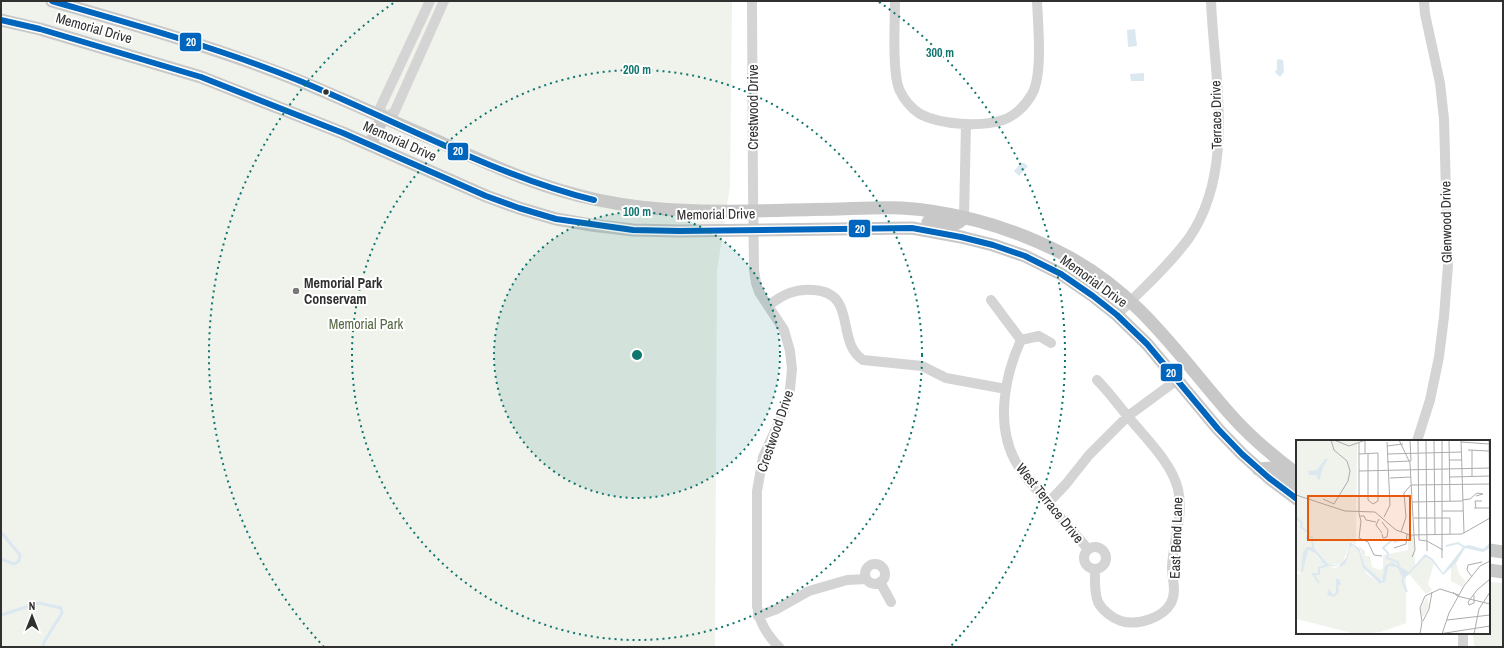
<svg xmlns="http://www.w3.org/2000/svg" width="1504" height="648" viewBox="0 0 1504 648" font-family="'Archivo Narrow',sans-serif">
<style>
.green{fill:#f0f2ec}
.water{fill:#dce8f0}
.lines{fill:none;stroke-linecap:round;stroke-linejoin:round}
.stream{stroke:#dce8f0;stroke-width:3}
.minor{stroke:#d4d4d4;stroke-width:10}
.major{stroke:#c8c8c8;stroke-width:13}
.bus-1-casing{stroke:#fff;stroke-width:9}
.bus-1{stroke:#0065bd;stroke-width:6}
.ring{fill:none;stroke:#0f766e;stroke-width:2;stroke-dasharray:2 4}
.bus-dot{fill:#303030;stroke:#fff;stroke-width:1.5}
.poi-dot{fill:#787878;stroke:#fff;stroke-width:1.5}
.labels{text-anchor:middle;stroke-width:4;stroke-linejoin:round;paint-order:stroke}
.street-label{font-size:14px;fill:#303030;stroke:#fff}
.poi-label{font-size:14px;font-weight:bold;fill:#303030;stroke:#fff;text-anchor:start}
.park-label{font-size:14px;fill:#536741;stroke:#fff}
.inset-river{fill:none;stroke:#dce8f0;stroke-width:2}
.inset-road{fill:none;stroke:#acacac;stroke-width:1}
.view{fill:#e8590c;fill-opacity:0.15;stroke:#e8590c;stroke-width:2}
.inset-edge{fill:none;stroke:#303030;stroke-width:2}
.centre{fill:#0f766e;stroke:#fff;stroke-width:2}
.ring-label{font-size:12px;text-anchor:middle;font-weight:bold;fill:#0f766e;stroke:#fff;stroke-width:4;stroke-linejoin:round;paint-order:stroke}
.line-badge{stroke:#fff;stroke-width:1.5}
.badge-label{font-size:11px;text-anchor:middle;font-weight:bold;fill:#fff}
</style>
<rect width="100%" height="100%" fill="#fff"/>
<path class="green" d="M1,1H732L730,187L717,271L715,647H1Z
M1489,582L1503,583V647H1474L1473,633H1489Z"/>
<path class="water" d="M1135,29L1137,46L1128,47L1127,30Z
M1278,59L1283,60L1284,72L1280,77L1275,72L1277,69V61Z
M1144,73V81H1131L1130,74Z
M1021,163H1024L1028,166L1019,176L1014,171Z"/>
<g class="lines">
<path class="stream" d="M1,532L20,555L19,561L14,564L1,559
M1,615L39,603L61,608L62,613L44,642L43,647"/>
<path class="minor" d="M430,1L380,108L383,117L394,113L444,1
M752,1L753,190L754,270L756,283L759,292L784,330L790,351L792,369L790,389L784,411L763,457L757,491V606C759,623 767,635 779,647
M895,1C895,23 892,70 899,89C903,98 911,108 920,114C941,125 981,127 1003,120C1015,116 1026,105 1032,94C1043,75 1038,24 1037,1
M964,217L966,124
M991,300L1021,340
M768,306C782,295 795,288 814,290C858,293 835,342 863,360L922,366L946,378L1006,389
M1117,315C1141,290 1168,267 1189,238C1236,170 1214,77 1211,1
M1051,343L1039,336L1021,340C1004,377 995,427 1017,464C1025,478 1037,490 1048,503C1061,518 1074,533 1088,549
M1417,441L1430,400L1439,357L1444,317L1448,265L1444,119L1440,83L1425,14L1424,1
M1048,503L1066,484L1089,455L1128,416L1177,380
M1084 558a11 11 0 1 1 22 0a11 11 0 1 1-22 0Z
M865 574a10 10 0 1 1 20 0a10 10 0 1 1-20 0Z
M1095,569C1095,578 1094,593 1098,602C1102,610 1112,618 1121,621C1137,626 1163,618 1171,603C1177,591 1172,579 1172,567C1173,540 1184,516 1178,489C1172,464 1147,439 1130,419C1119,406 1109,392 1097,380
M880,582L891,602
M758,616L777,609L809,591L847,580L866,579
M1463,633V647"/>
<path class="major" d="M52,1C136,25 221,49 302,82C349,102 396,123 442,143C493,166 543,189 598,200C677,217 759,210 840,209C870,208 900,206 930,211C978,218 1024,233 1067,256C1140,295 1178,355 1230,414C1250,437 1273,456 1297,474
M1,20L40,29L201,77L343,133L486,196L519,208L556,219L591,225L633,230L679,231L912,228L961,237L993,245L1025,256L1061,274L1093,296L1117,315L1147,344L1218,429L1242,454L1269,478L1297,499
M370,145L383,117
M928,222C942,224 955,230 964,217
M1258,469L1272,468L1297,487
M1489,550L1503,552
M1489,570L1503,572"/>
<g class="bus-1-casing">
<path id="bus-1" d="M52,1C135,25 219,48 300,81C397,121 491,174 594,200
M1,20L40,29L201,77L343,133L486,196L519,208L556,219L633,230L679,231L912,228L961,237L993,245L1025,256L1061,274L1093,296L1117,315L1147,344L1218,429L1242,454L1269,478L1297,499"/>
</g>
<use href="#bus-1" class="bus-1"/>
</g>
<circle cx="637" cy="355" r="143" fill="#0f766e" fill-opacity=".12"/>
<g class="ring">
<circle cx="637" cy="355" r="143"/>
<circle cx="637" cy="355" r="285"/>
<path d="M324 647A428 428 0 0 1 395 2M879 2A428 428 0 0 1 950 647"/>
</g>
<circle class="bus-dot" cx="326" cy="92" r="3.5"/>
<circle class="poi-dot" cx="296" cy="291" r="4"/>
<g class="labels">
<g class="street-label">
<text transform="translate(94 28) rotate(16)" y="5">Memorial Drive</text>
<text transform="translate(753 107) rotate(-90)" y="5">Crestwood Drive</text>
<text transform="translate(1216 115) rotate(-91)" y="5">Terrace Drive</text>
<text transform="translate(400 141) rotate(24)" y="5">Memorial Drive</text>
<text transform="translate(716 214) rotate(-1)" y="5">Memorial Drive</text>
<text transform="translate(1446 222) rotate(-91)" y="5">Glenwood Drive</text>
<text transform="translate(1094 281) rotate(36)" y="5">Memorial Drive</text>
<text transform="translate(775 431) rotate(-71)" y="5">Crestwood Drive</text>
<text transform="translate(1050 503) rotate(51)" y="5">West Terrace Drive</text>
<text transform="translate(1176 538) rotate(-88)" y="5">East Bend Lane</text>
</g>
<g class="poi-label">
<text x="304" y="288">Memorial Park<tspan x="304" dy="16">Conservam</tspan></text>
</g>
<g class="park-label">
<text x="366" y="329">Memorial Park</text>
</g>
</g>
<g transform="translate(1296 440)">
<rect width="194" height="194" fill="#fff"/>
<path d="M0,0H69L61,3L60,104L54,102L46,125L32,124L17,107L11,108L5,131L0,132ZM112,95H118L119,127L128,117L138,123L132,144L136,150L130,154L114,135L106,137L110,138V183L85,192L60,194L1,179V134H4L10,111L16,110L23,119L38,128L45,127L50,123L54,107L57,105L63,112L70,133L84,144L88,143L91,127L89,137L84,141L69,126L63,106L69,111V116H74L76,127L84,130L87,128V115L112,110ZM160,123L163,134L170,142L166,147L155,141V127ZM131,156L133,167L127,177L124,170Z" fill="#f0f2ec"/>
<path d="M29,19H32L27,27L23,41L20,35H13L12,31L21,30ZM54,102L63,108L69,126L86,141L89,126L96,122L113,132L129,114L137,119L147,133L168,106L173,105L187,109L194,103V108L187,112L169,108L160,123L147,135L136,121L129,117L109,138L106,137L102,128L95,126L92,127L89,142L84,144L67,128L63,112L57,105L54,107L50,123L45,127L29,125L19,113L12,110L7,131L0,134L5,131L7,112L11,107H17L32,124L43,126L50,118ZM40,139H43L45,144L42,146L43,152L38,157L31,155L33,149L37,155L40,152Z" fill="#dce8f0"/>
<path class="inset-river" d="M0,77L6,83L5,87L13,93L11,98L16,97L17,108M150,106L162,103L168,107M103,126L102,122L91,118L92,113L87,108L96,100L99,102L104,100M108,137L106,140L111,152M23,143L17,134H23V128L32,125"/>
<path class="inset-road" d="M35,0L38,10L51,21L54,31L52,41L38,64M38,0L53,6L70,0M103,0L114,23L118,95M122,0L123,100L131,101L147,110M130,0L131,111M138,0L139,94M146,0V118M153,0L154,61M165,0L168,93M193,0L194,71M69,1V14M165,2L193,4M63,3V74L65,81L63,98L72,102L78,115L86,116M91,6L107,4M172,10L193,11M176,10V36M63,14L82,13V61L77,64M72,14V60L77,64M91,14L166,12M153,20H166M91,22L115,21L114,0M63,31L194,28M154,37L194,36M94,38L115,37M116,45L194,44M0,55L49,71L79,72L100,90L114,95L166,94L194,78M27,59L38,64M166,60L174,59L181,53L187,54L180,56M116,62L166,61M178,68H194M180,68L179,61H186M146,71H167M64,76H68L70,80L80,82M88,77L94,65L91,2M118,78H154V94M83,79L80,85L86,93M105,92L110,77L108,53L115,45M86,94L87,98L91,97L92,90L86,82M98,108L110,104L111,94M116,117L119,110L118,95M176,137L171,130L172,125L186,122M157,152L161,156L194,164M178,155V163L173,165L172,162L181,150L194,139M151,180L194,175M127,181L133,169L136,152M124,194L126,182L124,168L129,156L144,149L163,155M143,194L194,186M146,194L153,173L168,146L184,126L194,121M178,194L183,169L194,152"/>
<path class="view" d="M12,56H114V100H12Z"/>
<rect width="194" height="194" class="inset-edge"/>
</g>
<circle cx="637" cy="355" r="6" class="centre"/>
<g class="ring-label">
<text x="940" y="57">300 m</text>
<text x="637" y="74">200 m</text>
<text x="637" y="216">100 m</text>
</g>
<g class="line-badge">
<rect x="179" y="32" width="23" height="20" rx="4" fill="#0065bd"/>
<rect x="447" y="142" width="22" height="19" rx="4" fill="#0065bd"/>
<rect x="848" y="219" width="23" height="19" rx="4" fill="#0065bd"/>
<rect x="1160" y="363" width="23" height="19" rx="4" fill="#0065bd"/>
</g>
<g class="badge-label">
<text x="191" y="46">20</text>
<text x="458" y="155">20</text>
<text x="860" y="233">20</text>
<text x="1171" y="377">20</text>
</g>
<rect width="1504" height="648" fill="none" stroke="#303030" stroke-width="4"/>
<g transform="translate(32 616)" stroke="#ffffff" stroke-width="3" paint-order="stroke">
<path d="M0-3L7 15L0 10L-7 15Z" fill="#303030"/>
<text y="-6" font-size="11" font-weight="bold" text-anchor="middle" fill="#303030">N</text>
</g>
</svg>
